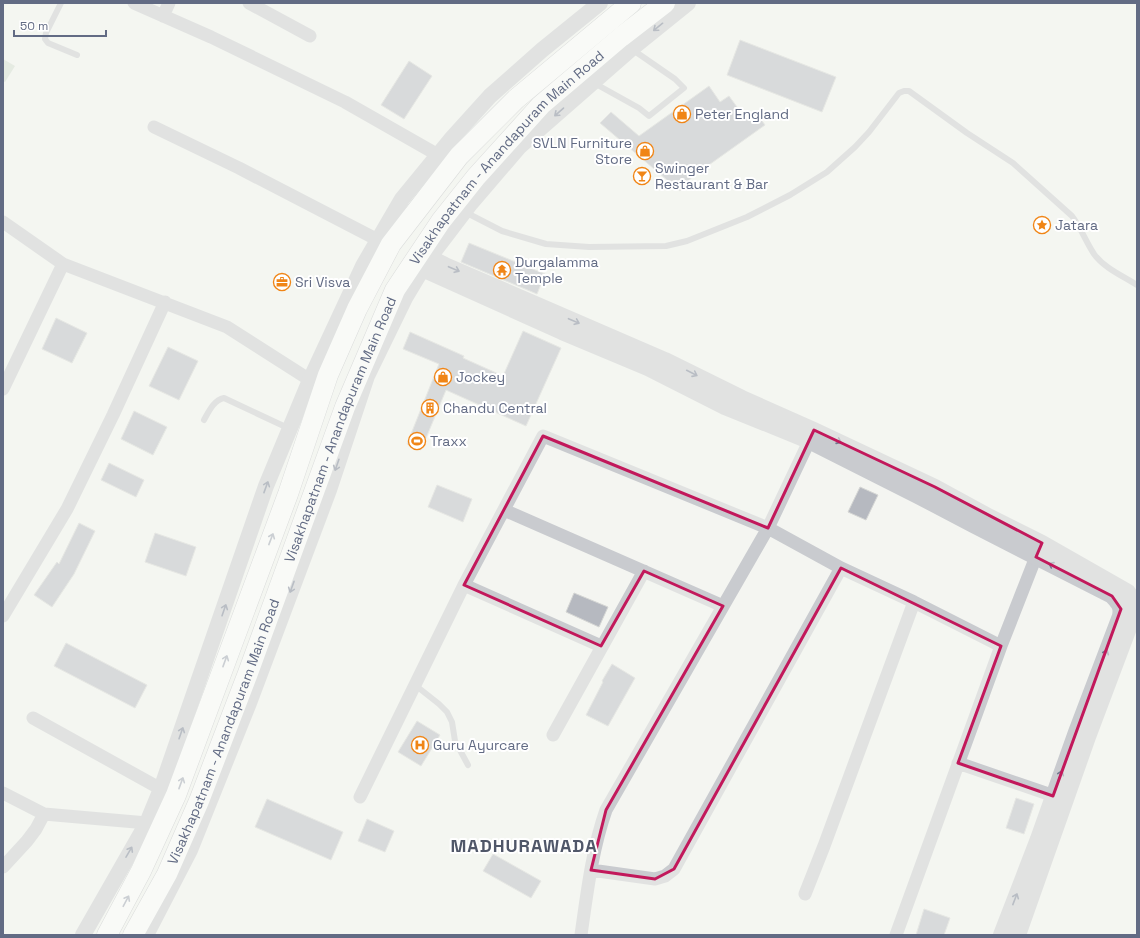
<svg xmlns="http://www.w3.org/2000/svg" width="1140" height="938" viewBox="0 0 1140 938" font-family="'Space Grotesk',sans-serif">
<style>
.green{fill:#d3ddd1}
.building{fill:#b6b9c0;stroke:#d5d6d4}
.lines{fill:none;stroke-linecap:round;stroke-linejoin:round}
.primary-casing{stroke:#bbbdc2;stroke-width:21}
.service{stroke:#c9cbcf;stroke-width:6}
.minor{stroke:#c9cbcf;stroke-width:13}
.tertiary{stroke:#c9cbcf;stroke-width:16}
.primary{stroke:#fff;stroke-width:20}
.oneway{stroke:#71798f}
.oneway2{stroke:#999faf}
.marked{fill:none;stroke:#c2185b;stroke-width:3;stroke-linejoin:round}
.labels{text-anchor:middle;stroke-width:4;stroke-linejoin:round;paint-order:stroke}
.poi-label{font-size:14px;fill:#626b84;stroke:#fff;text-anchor:start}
.street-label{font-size:14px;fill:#626b84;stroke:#fff}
.district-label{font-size:18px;font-weight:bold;letter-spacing:1px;fill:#505769;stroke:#fff}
</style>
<rect width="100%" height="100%" fill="#f4f5f1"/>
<path class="green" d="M3,59L15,66L5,82L3,81Z"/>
<path class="building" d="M740,40L836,77L822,112L727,75Z
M409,61L432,76L404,119L381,105Z
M709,86L720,102L729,96L745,118L755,111L765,125L692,177L680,191L600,123L611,112L639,136Z
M469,243L545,274L537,294L461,262Z
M56,318L87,333L72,363L42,349Z
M523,331L561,348L526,426L446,390L421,450L407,444L439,364L403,349L410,332L464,356L463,358L503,376Z
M168,347L198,361L179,400L149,386Z
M134,411L167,427L153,455L121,439Z
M109,463L144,480L136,497L101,480Z
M437,485L472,499L463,522L428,507Z
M860,487L878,495L866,520L848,512Z
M79,523L95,531L74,574L52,607L34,595L57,562L59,564Z
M155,533L196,547L186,576L145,562Z
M574,593L608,607L599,627L566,612Z
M66,643L147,685L135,708L54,666Z
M612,664L635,678L608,726L586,715L603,682L602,681Z
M417,721L440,735L421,766L398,752Z
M1016,798L1034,804L1024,834L1006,828Z
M267,799L343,832L331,860L255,827Z
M367,819L394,831L385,852L358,841Z
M493,854L541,881L531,898L483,871Z
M924,909L950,918L944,935H916Z"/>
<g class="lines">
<g class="primary-casing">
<g id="primary">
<path d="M107,935L141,871L176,795L288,494L328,375L357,309L391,244L459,156L516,99L631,3"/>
<path id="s1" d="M133,935L167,874L199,801L248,673L345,407L395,290L441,221L476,177L541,105L621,37L665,3"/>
</g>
</g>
<path class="service" d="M61,3L46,33L45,39L48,43L77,55
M594,83L639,108L649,116L684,88L675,79L633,50
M465,212L502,231L546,244L589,247L666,246L687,241L747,217L790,195L827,172L855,147L869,132L899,93L904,91H909L967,133L1013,163L1072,216C1081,228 1086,242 1094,254C1104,268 1123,276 1137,285
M204,420C209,411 214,400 224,398L288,428
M415,685L439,704L447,712L452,722L455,741L468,765"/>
<path class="minor" d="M134,3L211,37L345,102L438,155
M249,3L310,36
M163,16L169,3
M154,127L239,168L378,240
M3,222L63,264L227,327L310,380
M3,389L63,264
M504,510L723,606
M841,568L914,602L1001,646L896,935
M464,585L601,646
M3,616L67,509L113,415L165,302
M1001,646L1039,549
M33,718L161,789
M553,735L644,571
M958,763L1063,799
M3,793L44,814L147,823
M360,797L464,585L543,436L768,528L606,810C592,850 587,893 581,935
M3,867L27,841L36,829L44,814
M591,870L655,879L665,876L674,869L841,568L768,528L813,433
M805,894L824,846L914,602"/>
<path class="tertiary" d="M419,252L445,265L665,360L742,398L814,430L935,487L990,517L1042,543L1128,592L1135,602V612L1088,737L1018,935
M413,260L422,269L562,332L648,368L725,407L809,441L918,496L973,525L1112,596C1118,603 1122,606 1120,616L1076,732L1038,839L1001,935
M83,935L147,823L161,789L266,486L310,380L363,266L402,199L452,138L490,96L542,50L600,3
M146,935L190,850L249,703L329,490L367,376L405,298L429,258L471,203L519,147L631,49L688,3"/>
<use href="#primary" class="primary"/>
</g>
<defs><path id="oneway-shaft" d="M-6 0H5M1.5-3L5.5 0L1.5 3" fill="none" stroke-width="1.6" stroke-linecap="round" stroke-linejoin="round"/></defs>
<g class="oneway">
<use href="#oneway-shaft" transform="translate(658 27) rotate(141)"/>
<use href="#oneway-shaft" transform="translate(559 112) rotate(139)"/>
<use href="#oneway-shaft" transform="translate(454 269) rotate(23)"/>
<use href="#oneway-shaft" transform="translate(574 321) rotate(23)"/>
<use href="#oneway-shaft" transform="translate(692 373) rotate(27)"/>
<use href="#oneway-shaft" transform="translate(836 440) rotate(25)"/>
<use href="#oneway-shaft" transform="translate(337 465) rotate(109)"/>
<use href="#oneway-shaft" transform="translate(266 487) rotate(-70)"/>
<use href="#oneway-shaft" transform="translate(1054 566) rotate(-153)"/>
<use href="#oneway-shaft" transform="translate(292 587) rotate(110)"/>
<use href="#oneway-shaft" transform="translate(224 610) rotate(-71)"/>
<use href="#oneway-shaft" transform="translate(1105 655) rotate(-69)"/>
<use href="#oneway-shaft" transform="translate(181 733) rotate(-71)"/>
<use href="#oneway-shaft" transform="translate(1060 776) rotate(-70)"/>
<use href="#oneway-shaft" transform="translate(129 852) rotate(-60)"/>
<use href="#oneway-shaft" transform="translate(1015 899) rotate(-69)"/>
</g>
<g class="oneway2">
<use href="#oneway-shaft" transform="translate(271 539) rotate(-69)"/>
<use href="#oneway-shaft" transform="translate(225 661) rotate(-70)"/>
<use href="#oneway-shaft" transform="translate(181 783) rotate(-70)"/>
<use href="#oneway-shaft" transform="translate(126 901) rotate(-62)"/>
</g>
<path d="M0 0H1140V938H0ZM814,430L935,487L1042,543L1036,557L1112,596L1121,609L1053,796L958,763L1001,646L841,568L674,869L655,879L591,870L606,810L723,606L644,571L601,646L464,585L543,436L768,528Z" fill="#f4f5f1" fill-opacity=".55" fill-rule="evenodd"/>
<path class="marked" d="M814,430L935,487L1042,543L1036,557L1112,596L1121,609L1053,796L958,763L1001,646L841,568L674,869L655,879L591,870L606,810L723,606L644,571L601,646L464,585L543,436L768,528Z"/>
<defs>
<g id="shop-ring" transform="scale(0.9)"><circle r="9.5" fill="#fff" stroke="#f08516" stroke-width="1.5"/><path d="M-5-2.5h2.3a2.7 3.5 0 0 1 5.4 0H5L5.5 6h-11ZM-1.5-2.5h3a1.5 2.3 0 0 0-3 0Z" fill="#f08516"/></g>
<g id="bar-ring" transform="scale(0.9)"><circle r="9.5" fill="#fff" stroke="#f08516" stroke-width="1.5"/><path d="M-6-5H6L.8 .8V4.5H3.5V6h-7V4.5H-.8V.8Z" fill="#f08516"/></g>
<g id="sight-ring" transform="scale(0.9)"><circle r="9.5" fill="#fff" stroke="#f08516" stroke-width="1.5"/><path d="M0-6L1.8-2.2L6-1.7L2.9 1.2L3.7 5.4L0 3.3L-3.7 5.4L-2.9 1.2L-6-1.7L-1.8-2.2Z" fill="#f08516"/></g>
<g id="temple-ring" transform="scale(0.9)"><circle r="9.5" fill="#fff" stroke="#f08516" stroke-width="1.5"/><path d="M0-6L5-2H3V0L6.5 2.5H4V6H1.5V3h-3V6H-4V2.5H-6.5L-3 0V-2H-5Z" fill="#f08516"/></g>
<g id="office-ring" transform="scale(0.9)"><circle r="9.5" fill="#fff" stroke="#f08516" stroke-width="1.5"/><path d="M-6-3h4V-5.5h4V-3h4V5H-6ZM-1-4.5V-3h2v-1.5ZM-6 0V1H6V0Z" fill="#f08516"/></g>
<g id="building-ring" transform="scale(0.9)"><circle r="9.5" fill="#fff" stroke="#f08516" stroke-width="1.5"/><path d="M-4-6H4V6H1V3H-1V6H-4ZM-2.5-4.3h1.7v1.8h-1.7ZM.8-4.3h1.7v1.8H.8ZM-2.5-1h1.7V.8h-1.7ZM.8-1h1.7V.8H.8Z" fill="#f08516"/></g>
<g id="stadium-ring" transform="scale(0.9)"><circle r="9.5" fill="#fff" stroke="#f08516" stroke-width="1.5"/><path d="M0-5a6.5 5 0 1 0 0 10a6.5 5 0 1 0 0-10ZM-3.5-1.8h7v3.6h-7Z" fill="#f08516"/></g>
<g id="hospital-ring" transform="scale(0.9)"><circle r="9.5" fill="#fff" stroke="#f08516" stroke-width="1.5"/><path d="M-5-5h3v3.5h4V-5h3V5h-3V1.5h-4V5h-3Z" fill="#f08516"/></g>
</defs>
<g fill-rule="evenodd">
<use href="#shop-ring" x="682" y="114"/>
<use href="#shop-ring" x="645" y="151"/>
<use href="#bar-ring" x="642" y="176"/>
<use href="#sight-ring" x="1042" y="225"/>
<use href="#temple-ring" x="502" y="270"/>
<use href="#office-ring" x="282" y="282"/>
<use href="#shop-ring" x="443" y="377"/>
<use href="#building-ring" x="430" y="408"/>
<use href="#stadium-ring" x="417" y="441"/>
<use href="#hospital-ring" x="420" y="745"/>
</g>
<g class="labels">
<g class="poi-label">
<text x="695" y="119">Peter England</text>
<text x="632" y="148" text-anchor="end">SVLN Furniture<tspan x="632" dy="16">Store</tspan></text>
<text x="655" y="173">Swinger<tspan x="655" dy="16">Restaurant &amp; Bar</tspan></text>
<text x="1055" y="230">Jatara</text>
<text x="515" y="267">Durgalamma<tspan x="515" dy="16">Temple</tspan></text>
<text x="295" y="287">Sri Visva</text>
<text x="456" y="382">Jockey</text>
<text x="443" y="413">Chandu Central</text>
<text x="430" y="446">Traxx</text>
<text x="433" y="750">Guru Ayurcare</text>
</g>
<g class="street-label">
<text dy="5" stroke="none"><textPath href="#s1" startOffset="871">Visakhapatnam - Anandapuram Main Road</textPath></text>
<text dy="5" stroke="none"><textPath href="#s1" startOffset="547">Visakhapatnam - Anandapuram Main Road</textPath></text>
<text dy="5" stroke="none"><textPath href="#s1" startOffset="223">Visakhapatnam - Anandapuram Main Road</textPath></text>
</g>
<g class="district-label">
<text x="524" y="852">MADHURAWADA</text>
</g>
</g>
<rect width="1140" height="938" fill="none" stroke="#626b84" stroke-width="8"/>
<path d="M14 30v6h92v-6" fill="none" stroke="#626b84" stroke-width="2"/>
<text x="20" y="30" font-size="12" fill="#626b84" stroke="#ffffff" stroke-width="3" paint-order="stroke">50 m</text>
</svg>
